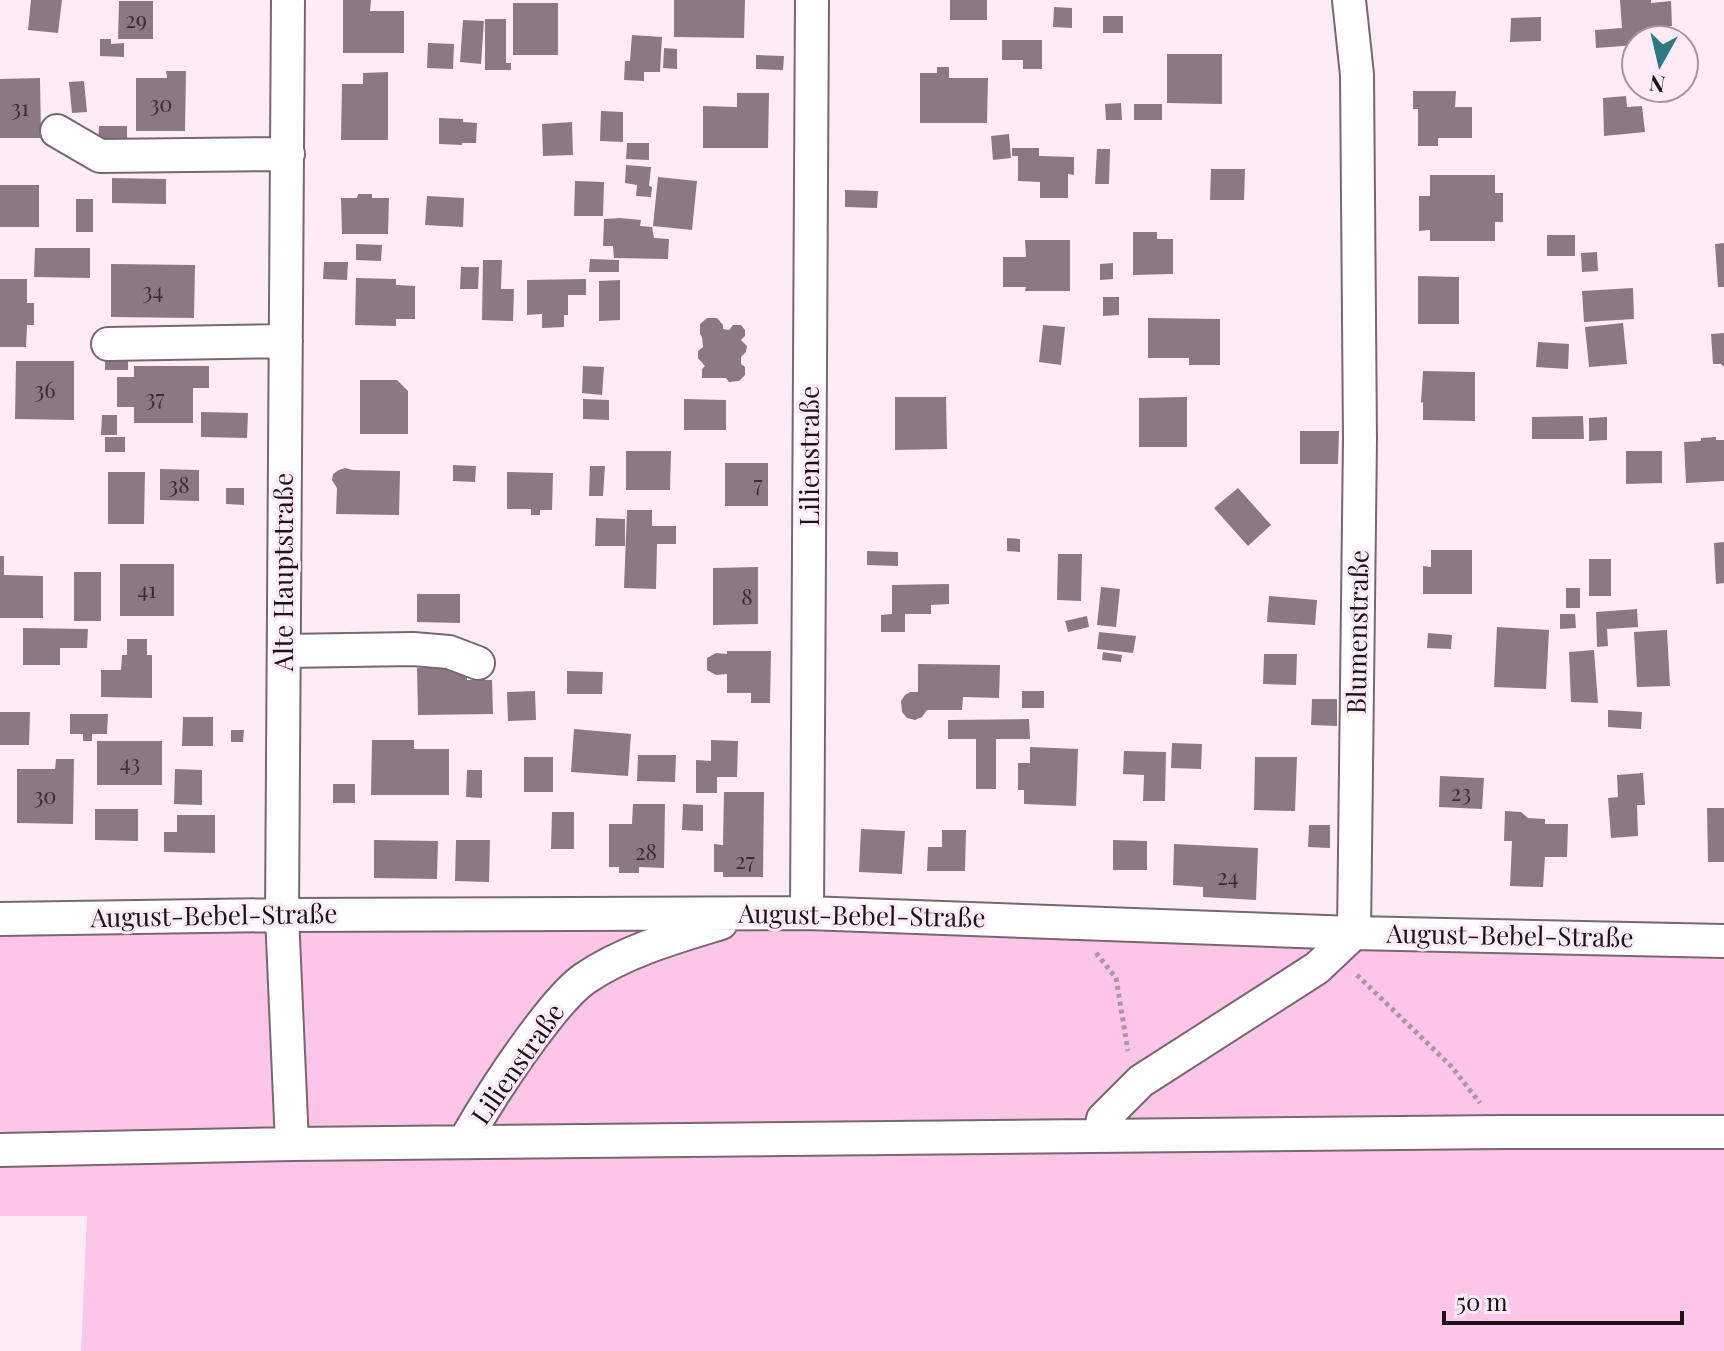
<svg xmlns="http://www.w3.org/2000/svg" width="1724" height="1351" viewBox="0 0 1724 1351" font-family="'Playfair Display',serif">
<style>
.green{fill:#fdc6e8}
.building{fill:#8b7884}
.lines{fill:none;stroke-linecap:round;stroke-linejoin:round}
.minor-casing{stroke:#786671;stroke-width:36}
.path{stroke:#a699a1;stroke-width:5;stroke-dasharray:4 4;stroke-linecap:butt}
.minor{stroke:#fff;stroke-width:32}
.labels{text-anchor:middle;stroke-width:6;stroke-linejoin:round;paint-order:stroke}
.number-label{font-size:22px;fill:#372c33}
.street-label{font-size:26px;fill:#1b1318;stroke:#fdecf6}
</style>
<rect width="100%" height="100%" fill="#fdecf6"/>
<path class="green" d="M803,927L1724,950V1351H81L87,1216H0V932Z"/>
<path class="building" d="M31,0H62L58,33L28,30Z
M343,0H371L370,11H404V53H343Z
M674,0H745L744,38L674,37Z
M950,0H987V20H950Z
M1620,0H1651V3L1671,1L1672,26L1659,28L1660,40H1636V45L1596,48L1595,30L1622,28Z
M119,1H153V39H118Z
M513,3H558V55H513Z
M1054,7L1072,8V28L1053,27Z
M1103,16H1123V33H1103Z
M1541,17V41L1510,42L1511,18Z
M485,19H506V63H511V70H485Z
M463,20L484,21L481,64L460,62Z
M632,35L662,37L660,72H644V81L624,80L625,61H630Z
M100,39H111V44L124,43V57L100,56Z
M1002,40H1042V69H1023V60H1002Z
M428,43L454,44L453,69L427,68Z
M664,48L677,49V69L663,68Z
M1167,54H1222V104L1167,103Z
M756,55L784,56L783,70L756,69Z
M1636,62V78L1628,79L1627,64Z
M937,67H949V78H988L987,123H920V73H937Z
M166,71H186L185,131H136V78H167Z
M388,72V140H341L342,84H363V73Z
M40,78L41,138H0V79Z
M84,81L87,112L72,113L69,82Z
M1413,91H1456L1455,107H1472V138H1438V146H1418V109H1413Z
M737,93H769L768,148H703V106L737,107Z
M1626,96L1627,107L1642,106L1645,132L1604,136L1603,98Z
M1121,103L1122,120H1106L1105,104Z
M1134,104H1162V120H1134Z
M601,111L623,112V142L600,141Z
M439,118L463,119V122L477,123L476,143H462V145L439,144Z
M572,122L573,155L543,156L542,124Z
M99,126H127V144H98Z
M1009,134L1011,158L993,160L991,136Z
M627,143H649V160L626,159Z
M1012,148H1039V156L1074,157V175L1068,174V198H1040V182L1018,181V156H1012Z
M1097,149H1110L1109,184H1095Z
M626,165L651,167L649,186L652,187L651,197L636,196L637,185L625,183Z
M1211,169H1245L1244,200H1210Z
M1430,175H1495V193H1503V222H1495V241H1430V230L1419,231V196H1430Z
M658,177L697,181L692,230L653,226Z
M112,178L166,179V204L112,203Z
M575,181L604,182L603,216H574Z
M0,185H39V227H0Z
M845,190L878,191L877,208L845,207Z
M358,194H372V198H389L388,234H342L341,198H357Z
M427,196L464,198L463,227L425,225Z
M76,199H93V232H76Z
M620,218L641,220L640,226L652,227L654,238L669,239L668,259L614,258L613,246H603L604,219Z
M1133,232H1157V239H1173V274L1133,275Z
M1547,235H1575V256H1547Z
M1025,240H1070V291H1025L1026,287H1003V257H1026Z
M1724,243V287H1718L1715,244Z
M356,244L382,245L381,261L356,260Z
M35,248H90V278L34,277Z
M1597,252L1598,271L1582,272L1581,253Z
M590,259L619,260V272H589Z
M483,260H502L501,289H514L513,321L482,320Z
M324,262H348L347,280L323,279Z
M1113,263V279L1100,280V264Z
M111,264L195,265L194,318L111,317Z
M461,267H479L478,289H460Z
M1418,276L1459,277V324H1418Z
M356,278L396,279V285L415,286V319H396V326L355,325Z
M0,279H27V303H34V325H27L26,347H0Z
M586,279V295H568V315H564V327L542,328V314L527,315V280Z
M620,280V320L599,321V281Z
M1633,288L1634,319L1584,322L1582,291Z
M1103,297H1119V315L1103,316Z
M707,318H717L723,325V329L729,330L733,325H741L745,330V336L741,340L747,346L746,352L741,357V364L745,367V375L739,381L729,382L726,378H702V369L705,366L698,358V351L703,347L702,337L700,334V324Z
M1148,318L1220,319V365H1189V358H1148Z
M1623,323L1627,364L1589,367L1585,327Z
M1043,325L1065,327L1061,365L1039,362Z
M1724,333V367L1721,364H1713L1711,334Z
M1538,342L1569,344L1568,369L1536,367Z
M105,355H128V370H105Z
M16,361H74V420L15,419Z
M134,366H209V388H193V423H134V407H117V377H134Z
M583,366L604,367L602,395L582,393Z
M1423,371L1475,372V421L1423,420V402L1421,403Z
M360,380H397L408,391V434H360Z
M895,397H946L947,449L895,450Z
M1187,397V447H1139V398Z
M583,399L609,400V420L583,419Z
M684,399L726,400V430H684Z
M201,412L248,413L247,438L201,437Z
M102,415H117V435H101Z
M1583,416L1584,439H1532V417Z
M1607,417V440L1589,441V418Z
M1300,431H1339L1338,464H1300Z
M105,437H125V452H105Z
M1716,437V440H1724V481L1686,483L1684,442L1701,441V438Z
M626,451H671L670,490H626Z
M1626,451H1662V483L1626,484Z
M725,463H768V506H725Z
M453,465L476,466L475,482L453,481Z
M590,466H605L603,496H589Z
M345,468L353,470L400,471L399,515L336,514L337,488L332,480L333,474L339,470Z
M160,469L199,470V501L160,500Z
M108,472H145L144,524H108Z
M507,472L553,473L552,510H540V515H531V509H507Z
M226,488H244V505L226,504Z
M1238,488L1271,525L1248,546L1214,508Z
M627,510H652V526H676V544H657L656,589L624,588Z
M596,518L625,519V546H595Z
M1007,538L1020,539V552L1007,551Z
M1724,542V583L1716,584L1714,543Z
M1431,550H1472V594H1423V566L1431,567Z
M867,551L898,552V566L867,565Z
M1058,554H1082L1081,601L1057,600Z
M0,556H4V575L43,576V618H0Z
M1589,559H1611V596H1589Z
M120,564H174V616H120Z
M758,567V624L713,625V568Z
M74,572H101V621H74Z
M949,584V604L931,605V614H905V632H881V615L892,614V585Z
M1101,587L1120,589L1116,627L1097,625Z
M1566,588H1580V608H1566Z
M417,594H460V623L417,622Z
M1269,596L1317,600L1315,625L1267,622Z
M1637,609L1638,627L1607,629L1608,646L1597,647L1596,612Z
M1560,614H1575L1576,628L1560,629Z
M1087,616L1089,627L1068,632L1065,621Z
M1497,627L1549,630L1546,689L1494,687Z
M23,628L88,629L87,648H60V665H23Z
M1667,630L1670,686L1637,687L1634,632Z
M1099,632L1136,636L1133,653L1097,649Z
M1428,633L1452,635L1451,649L1427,648Z
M127,639H147V655H152V698L101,697V670H121L122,655H127Z
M1594,650L1598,703L1571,702L1569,652Z
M727,651H771L770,703H751V693H727V674L716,675L707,670V658L716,653L727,654Z
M1103,652L1122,655L1121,662L1102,660Z
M1264,654H1297L1296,685L1263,684Z
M918,664L1000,665L999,698L963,697L962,710H927L922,717L915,720L907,718L902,712L901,701L905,695L910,692H918Z
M417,668H467V680H492L493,714L418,715Z
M567,671L603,672L602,694H567Z
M535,691L536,720L508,721L507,692Z
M1022,691H1044V708H1022Z
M1312,699H1337V726L1311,725Z
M1608,710L1642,712L1641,729L1608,727Z
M0,712H30L29,745H0Z
M70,714H108L107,734H92V741H83V734H70Z
M183,717H213V746H182Z
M1029,719L1030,739H996V789H976V739H948V720Z
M574,729L631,734L628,776L571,772Z
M231,730H244L243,742H231Z
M372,740H414V749H449V795H371Z
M711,740L738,741L737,777H717V793H696V760L711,761Z
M97,741H162V785H97Z
M1172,743L1202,744L1201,769L1171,768Z
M1030,747L1078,749L1076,806L1024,804V790H1018V763H1030Z
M1124,751L1166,752L1165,801H1143L1144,775L1123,774Z
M638,755H676L675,782L637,781Z
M524,757H553V792H524Z
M1255,757H1297L1295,811L1254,810Z
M56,759H74L73,824L17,823V769H55Z
M175,769L202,770V805L174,804Z
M467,770H482V798L466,797Z
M1643,773L1645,805H1637L1638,836L1611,838L1608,798L1618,797L1617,775Z
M1440,776L1484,778L1482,809L1439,807Z
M333,784H355V803H333Z
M724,792H764L763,877H723V872H714V844L723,845Z
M633,804H665L664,868L639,867V873H619V867H609V824H632Z
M683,804L703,805V831L682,830Z
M1707,808H1724V862H1708Z
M95,809H138V841L95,840Z
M1505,811L1521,812L1528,818L1545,819V824H1568L1567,857H1545L1543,887L1510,886L1512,841H1504Z
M552,812H574V849H551Z
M177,815H215V853L164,852V832H177Z
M1309,825H1330V848L1308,847Z
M861,829L905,831L902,874L859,872Z
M942,830H966L965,871H927L928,847H942Z
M374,840L438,841L437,879L374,878Z
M456,840H490L489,882L455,881Z
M1113,840L1147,841V870H1113Z
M1174,844L1258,848L1256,900L1203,897V887L1173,885Z"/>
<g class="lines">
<g class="minor-casing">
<path id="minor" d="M288,0L282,915L292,1144
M57,131L100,156L288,154
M108,344L286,341
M284,651L413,649L449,652L478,663
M807,913L812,0
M0,919L282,915L807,913L1354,933L1724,941
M1100,1136L1103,1119L1141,1081L1317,968L1354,933L1360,439L1357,75L1349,0
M464,1142C489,1099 515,1058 546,1019C557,1005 570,989 584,979C625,951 675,937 721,923
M0,1150L292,1144L1503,1132H1724"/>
</g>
<path class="path" d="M1096,953L1116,978L1128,1051
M1357,975L1451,1066L1480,1103"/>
<use href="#minor" class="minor"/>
</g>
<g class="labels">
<g class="number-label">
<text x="136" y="28">29</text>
<text x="161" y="112">30</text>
<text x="20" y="116">31</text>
<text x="153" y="299">34</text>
<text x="45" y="398">36</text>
<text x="155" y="406">37</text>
<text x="758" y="492">7</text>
<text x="179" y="493">38</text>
<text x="147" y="598">41</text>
<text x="747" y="605">8</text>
<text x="130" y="771">43</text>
<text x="1461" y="801">23</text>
<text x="45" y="804">30</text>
<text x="646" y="860">28</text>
<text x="745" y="869">27</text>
<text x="1228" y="885">24</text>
</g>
<g class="street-label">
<text transform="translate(810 456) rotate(-90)" y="9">Lilienstraße</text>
<text transform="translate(284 572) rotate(-90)" y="9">Alte Hauptstraße</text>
<text transform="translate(1358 632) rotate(-89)" y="9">Blumenstraße</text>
<text transform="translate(214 916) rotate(-1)" y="9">August-Bebel-Straße</text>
<text transform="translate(862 916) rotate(1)" y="9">August-Bebel-Straße</text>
<text transform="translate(1510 936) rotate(1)" y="9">August-Bebel-Straße</text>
<text transform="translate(518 1064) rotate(-55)" y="9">Lilienstraße</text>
</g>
</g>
<g transform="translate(1660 64) rotate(188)"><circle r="38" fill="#fdecf6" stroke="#a3959d" stroke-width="2"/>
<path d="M0-6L14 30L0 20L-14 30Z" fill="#307882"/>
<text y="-12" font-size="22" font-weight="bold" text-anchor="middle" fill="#1b1318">N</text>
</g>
<path d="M1444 1311v12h238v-12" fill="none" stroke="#1b1318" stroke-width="4"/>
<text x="1456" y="1311" font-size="24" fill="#1b1318" stroke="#fdecf6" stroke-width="6" paint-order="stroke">50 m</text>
</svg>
